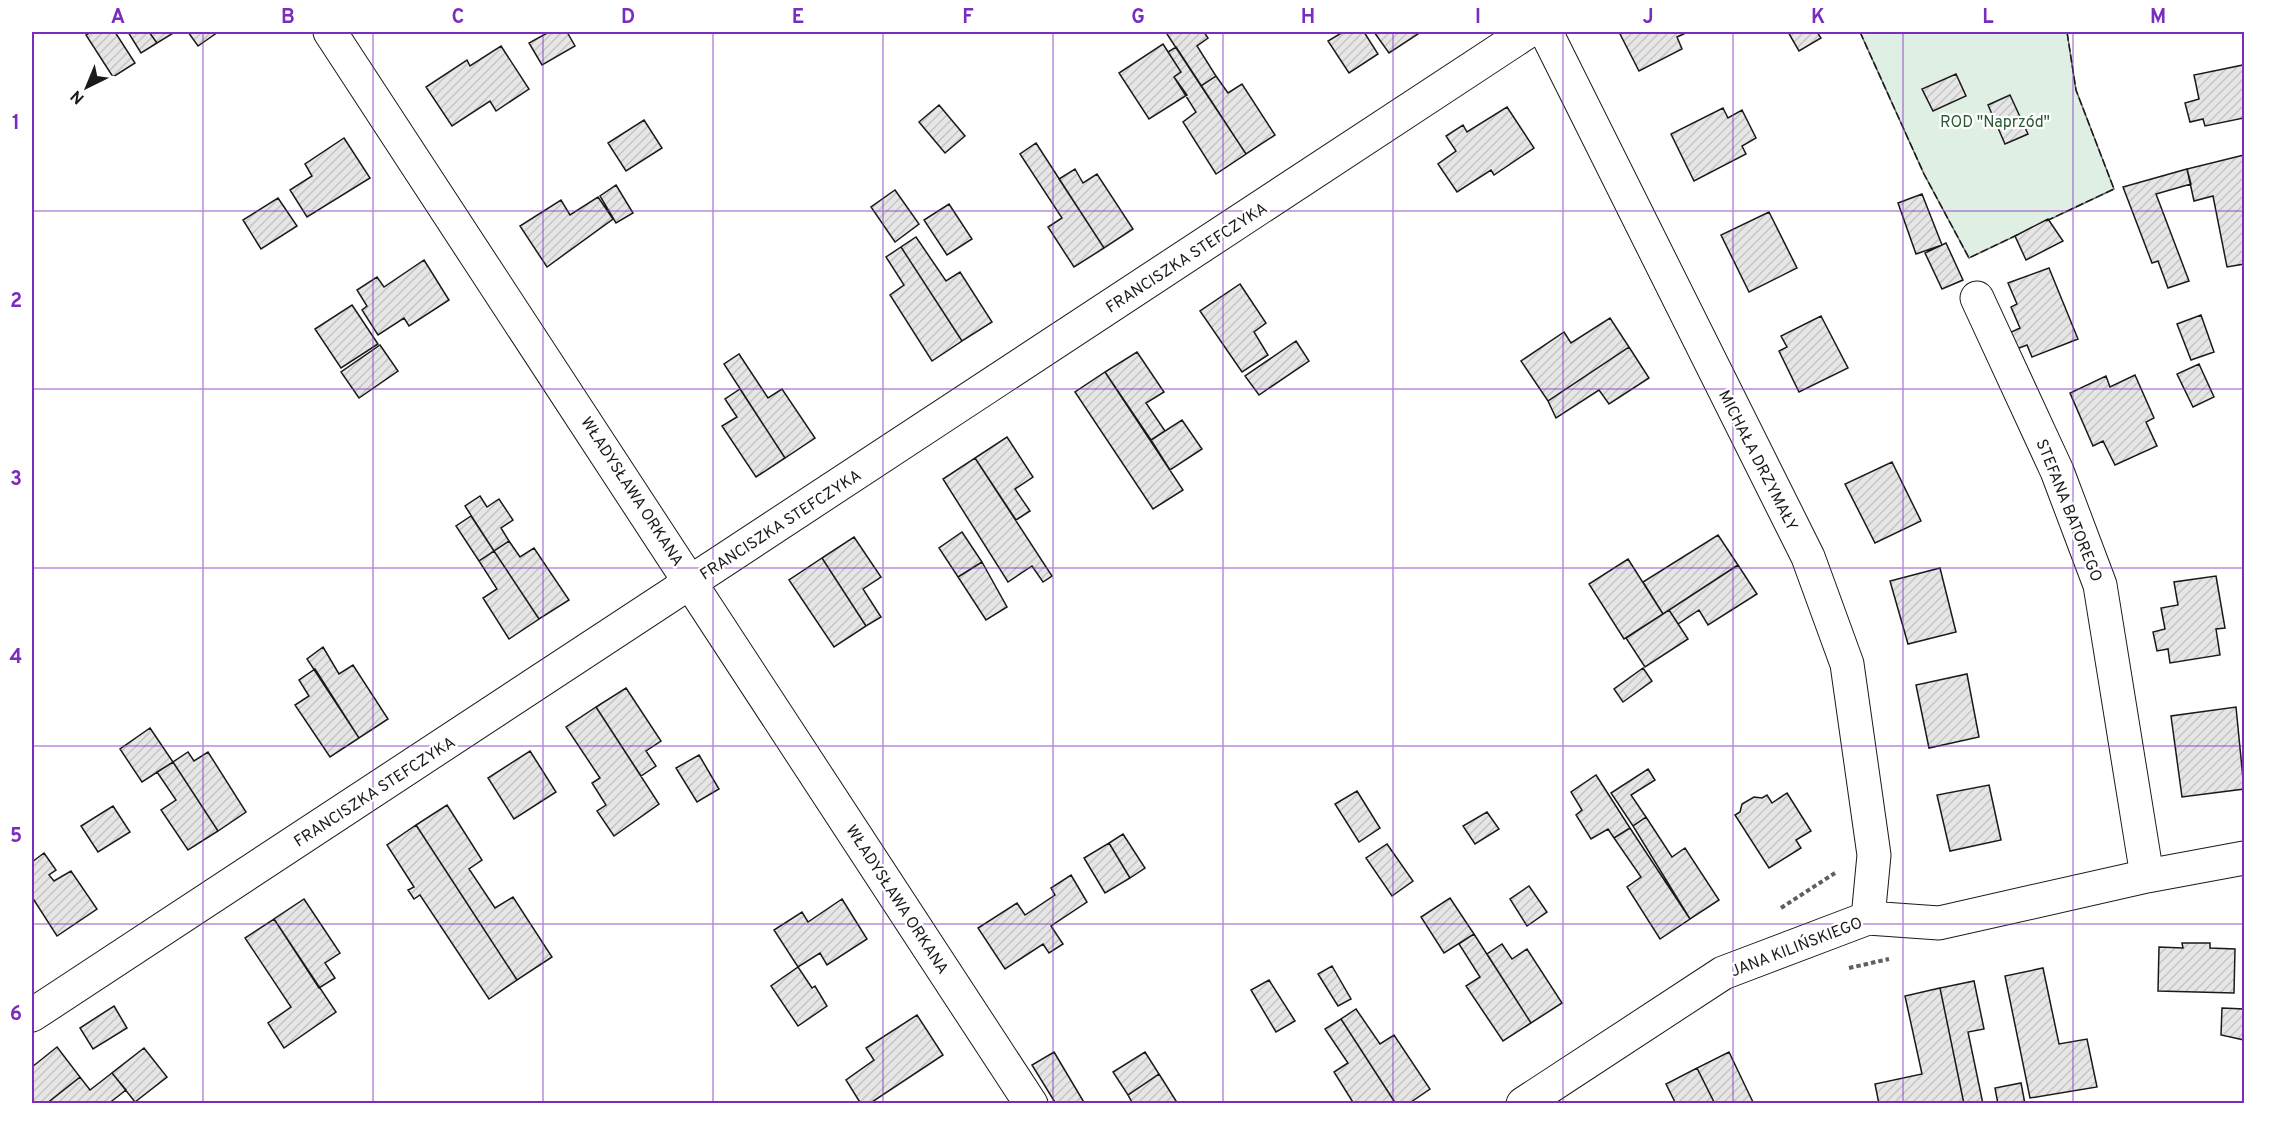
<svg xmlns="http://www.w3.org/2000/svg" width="2276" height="1135" viewBox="0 0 2276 1135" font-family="Overpass,sans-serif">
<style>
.green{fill:#e0efe3;stroke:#6a6a6a;stroke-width:1.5}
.building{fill:url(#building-hatch);stroke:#1a1a1a;stroke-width:1.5}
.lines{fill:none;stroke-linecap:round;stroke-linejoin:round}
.minor-casing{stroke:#1a1a1a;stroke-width:35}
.path{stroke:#5f5f5f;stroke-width:4;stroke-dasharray:4.5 3;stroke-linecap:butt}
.minor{stroke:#fff;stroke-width:33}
.fence{stroke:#1a1a1a;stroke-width:1.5;stroke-dasharray:8 3;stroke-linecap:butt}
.grid{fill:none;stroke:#7b2cbf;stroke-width:1.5;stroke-opacity:0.55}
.labels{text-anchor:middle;stroke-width:4.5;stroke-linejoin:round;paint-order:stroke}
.park-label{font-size:16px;fill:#2b5a34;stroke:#fff}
.street-label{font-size:16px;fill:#1a1a1a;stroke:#fff}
.neatline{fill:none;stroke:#7b2cbf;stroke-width:2}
.grid-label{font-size:20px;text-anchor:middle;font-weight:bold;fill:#7b2cbf}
</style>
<defs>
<pattern id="building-hatch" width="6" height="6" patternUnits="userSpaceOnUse" patternTransform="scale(1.5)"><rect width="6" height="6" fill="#e6e6e6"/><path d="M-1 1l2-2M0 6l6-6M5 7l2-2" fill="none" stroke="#c5c5c5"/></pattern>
</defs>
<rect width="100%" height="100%" fill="#fff"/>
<path class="green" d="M1860,32H2067L2076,90L2114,189L1969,258L1924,174Z"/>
<path class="building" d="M91,32H115L135,63L113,77L86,35Z
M128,32H149L157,43L141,53Z
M149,32H175L157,43Z
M188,32H218L198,46Z
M549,32H567L575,46L542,65L529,43Z
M1171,32H1204L1208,38L1197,46L1216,76L1201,86L1167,34Z
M1343,32H1364L1378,54L1349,73L1328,41Z
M1374,32H1421L1389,53Z
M1619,32H1688L1677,37L1682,49L1639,71Z
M1788,32H1817L1821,38L1799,51Z
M1163,44L1181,72L1174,77L1187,95L1149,119L1119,73Z
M501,46L529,89L496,111L490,101L452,126L426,87L467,60L470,66Z
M1176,47L1246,154L1216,174L1183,122L1196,112L1174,77L1181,72L1168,52Z
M2243,65L2244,118L2205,126L2203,119L2190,122L2185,103L2199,99L2194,75Z
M1956,74L1966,96L1933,111L1922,89Z
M1216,76L1228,93L1242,84L1275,135L1246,154L1201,86Z
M2010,95L2028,134L2005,144L1988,105Z
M939,105L965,136L945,153L919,122Z
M1507,107L1534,148L1494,175L1491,170L1457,192L1438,164L1456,151L1446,136L1463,125L1467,132Z
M1723,108L1728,118L1742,110L1756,138L1742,146L1746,154L1694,181L1671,134Z
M644,120L662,148L626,171L608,143Z
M344,138L370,178L307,217L290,190L312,176L305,164Z
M1036,143L1104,248L1074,267L1048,227L1062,218L1020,154Z
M2244,155V264L2227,267L2213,196L2194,201L2187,169Z
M1075,169L1083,183L1097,174L1133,229L1104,248L1059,179Z
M2187,169L2191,184L2156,194L2189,281L2168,288L2158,261L2152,263L2123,187Z
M616,185L633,213L616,223L600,196Z
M895,190L919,224L895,242L871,207Z
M1922,194L1942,245L1916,254L1898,203Z
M598,197L613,219L547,267L520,226L561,200L570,215Z
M278,198L297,226L261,249L243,220Z
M949,204L972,239L947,255L924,220Z
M1769,212L1797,268L1749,292L1721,235Z
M2048,219L2063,241L2026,260L2015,236Z
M916,237L946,281L960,272L992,322L962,341L901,247Z
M1946,243L1963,280L1942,289L1925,253Z
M901,247L962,341L932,361L890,295L904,285L886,257Z
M424,260L449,300L409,326L404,318L378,335L362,310L367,306L357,290L377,277L384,287Z
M2049,268L2078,339L2032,357L2027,345L2014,350L2007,334L2020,328L2011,307L2017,304L2008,283Z
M1240,284L1266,323L1254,332L1268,355L1242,372L1200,311Z
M352,305L378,344L341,368L315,329Z
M2201,315L2214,352L2191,360L2177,324Z
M1821,316L1848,368L1799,392L1779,351L1787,347L1781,336Z
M1610,318L1629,347L1548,401L1521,361L1564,332L1571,343Z
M1296,341L1309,361L1259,395L1245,376Z
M380,345L398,371L359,398L341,372Z
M1629,347L1649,378L1609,404L1599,390L1556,418L1548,401Z
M1137,352L1164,392L1146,403L1165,431L1151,440L1105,372Z
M739,354L768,398L782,389L815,438L785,458L724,364Z
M2199,364L2214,397L2193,407L2177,374Z
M1105,372L1183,490L1153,509L1075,392Z
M2135,375L2154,418L2146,422L2157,446L2115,465L2103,441L2093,446L2070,393L2106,376L2110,387Z
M740,389L785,458L756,477L722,426L737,417L725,399Z
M1182,420L1202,449L1170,470L1151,440Z
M1007,437L1033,477L1015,489L1030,511L1016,520L975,458Z
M975,458L1052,576L1043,582L1032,566L1008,582L943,479Z
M1892,462L1921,521L1875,543L1845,484Z
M480,496L487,507L499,499L513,520L501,528L509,541L494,551L465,506Z
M471,516L494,551L479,561L456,526Z
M962,532L982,562L958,577L939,548Z
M1718,535L1738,565L1663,614L1643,582Z
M854,537L881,577L863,589L881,617L866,626L822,558Z
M509,541L520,557L534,548L569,600L539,619L494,551Z
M494,551L539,619L509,639L483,598L497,589L479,561Z
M822,558L866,626L834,647L789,580Z
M1628,559L1663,614L1624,639L1589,584Z
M982,562L1007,607L986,620L958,577Z
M1738,565L1757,594L1708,625L1699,610L1678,624L1669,610Z
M1940,568L1956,632L1908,644L1890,581Z
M2216,576L2225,628L2216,629L2220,655L2170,663L2168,649L2157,651L2153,632L2165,629L2161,608L2178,605L2174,582Z
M1669,610L1688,639L1645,667L1626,638Z
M323,647L339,674L353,665L388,719L359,738L307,659Z
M1643,668L1652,681L1623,702L1614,689Z
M315,669L359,738L330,757L295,705L309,696L299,680Z
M1967,674L1979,737L1929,748L1916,685Z
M626,688L661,741L646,751L656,766L641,776L596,707Z
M596,707L659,804L614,836L597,811L606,805L592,783L600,778L566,727Z
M2236,707L2244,789L2182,797L2171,716Z
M150,728L173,762L142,782L120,749Z
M530,751L556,792L514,819L488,778Z
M188,752L194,761L208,752L246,812L218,831L173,762Z
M699,755L719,789L697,802L676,768Z
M173,762L218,831L188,850L161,810L176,800L157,772Z
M1648,769L1655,780L1631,795L1646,817L1633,826L1611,793Z
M1596,775L1630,828L1614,838L1608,829L1591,839L1576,815L1582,810L1571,792Z
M1989,785L2001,840L1950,851L1937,795Z
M1357,791L1380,828L1359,842L1335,804Z
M1787,793L1811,831L1796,840L1801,848L1769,868L1735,815L1740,812L1742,804L1754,797L1762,798L1767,795L1772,803Z
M447,805L482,860L469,869L495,908L513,897L552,957L517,980L416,825Z
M113,806L130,832L98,852L81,826Z
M1487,812L1499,829L1475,844L1463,826Z
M1646,817L1672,857L1685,848L1719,900L1690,919L1633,826Z
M416,825L517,980L489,999L420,895L414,899L408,890L414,887L387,845Z
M1630,828L1690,919L1660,939L1627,887L1641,877L1614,838Z
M1123,834L1145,868L1130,878L1109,843Z
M1109,843L1130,878L1105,893L1084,858Z
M1387,844L1413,881L1392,896L1366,858Z
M44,853L56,870L49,875L54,881L71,871L97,909L57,936L32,897V862Z
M1071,875L1087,902L1051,926L1063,944L1049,953L1043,944L1005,969L978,928L1017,903L1025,915L1055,895L1051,888Z
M1529,886L1547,912L1527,926L1510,899Z
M1450,898L1474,934L1444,953L1421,917Z
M304,899L340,953L325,963L335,978L319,988L274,919Z
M842,899L867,939L827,965L820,953L798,967L774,930L802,912L808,922Z
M274,919L336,1012L284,1048L268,1023L291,1007L245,938Z
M1474,934L1531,1023L1503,1041L1466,986L1480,977L1459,944Z
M2182,943H2210V948L2235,949L2234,993L2158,991L2159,947L2183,948Z
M1502,944L1512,959L1527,949L1562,1003L1531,1023L1487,954Z
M1332,966L1351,999L1338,1006L1318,974Z
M798,967L812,988L815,986L827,1006L798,1026L771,986Z
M2043,968L2059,1044L2087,1039L2097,1087L2030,1098L2005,976Z
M1269,980L1295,1021L1276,1032L1251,990Z
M1974,981L1984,1029L1968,1032L1983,1104H1964L1940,988Z
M1940,988L1964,1104H1879L1875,1084L1922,1074L1905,996Z
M114,1006L127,1028L93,1049L80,1028Z
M2222,1008L2244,1009V1040L2221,1035Z
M1356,1009L1380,1044L1394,1035L1430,1089L1408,1104H1396L1341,1019Z
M917,1015L943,1055L869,1104H861L846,1080L874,1060L866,1048Z
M1341,1019L1396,1104H1354L1334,1072L1348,1063L1325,1029Z
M57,1047L80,1077L46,1104H32V1067Z
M144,1048L167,1077L135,1102L112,1073Z
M1054,1052L1085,1104H1056L1032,1065Z
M1145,1052L1159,1074L1128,1095L1113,1072Z
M1729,1052L1750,1096L1754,1104H1715L1697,1068Z
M1697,1068L1715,1104H1676L1666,1084Z
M112,1073L126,1090L108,1104H46L80,1077L90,1090Z
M1159,1074L1178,1104H1133L1128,1095Z
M2021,1083L2025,1104H1998L1995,1088Z"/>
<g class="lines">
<g class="minor-casing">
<path id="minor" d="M330,32L1031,1104
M1546,32L1808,557L1847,664L1874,855L1868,918
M1977,298L2057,471L2100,585L2147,876
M32,1015L1527,32
M1523,1104L1723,973L1868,918L1939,923L2147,876L2244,858"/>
</g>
<path class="path" d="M1781,908L1835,873
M1849,968L1889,959"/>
<use href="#minor" class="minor"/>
<path class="fence" d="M1860,32L1924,174L1969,258L2019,234
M2046,221L2114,189L2076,90L2067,32"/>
</g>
<path class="grid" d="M203,32V1104M373,32V1104M543,32V1104M713,32V1104M883,32V1104M1053,32V1104M1223,32V1104M1393,32V1104M1563,32V1104M1733,32V1104M1903,32V1104M2073,32V1104M32,211H2244M32,389H2244M32,568H2244M32,746H2244M32,924H2244"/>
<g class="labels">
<g class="park-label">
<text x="1995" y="127">ROD "Naprzód"</text>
</g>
<g class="street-label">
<text transform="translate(1186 257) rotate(-33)" y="6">FRANCISZKA STEFCZYKA</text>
<text transform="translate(1759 460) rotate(63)" y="6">MICHAŁA DRZYMAŁY</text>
<text transform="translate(633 491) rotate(57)" y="6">WŁADYSŁAWA ORKANA</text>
<text transform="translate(2070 510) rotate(68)" y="6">STEFANA BATOREGO</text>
<text transform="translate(780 524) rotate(-33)" y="6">FRANCISZKA STEFCZYKA</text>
<text transform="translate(374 791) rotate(-33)" y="6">FRANCISZKA STEFCZYKA</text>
<text transform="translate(898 899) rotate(57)" y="6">WŁADYSŁAWA ORKANA</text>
<text transform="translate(1796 946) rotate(-21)" y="6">JANA KILIŃSKIEGO</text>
</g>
</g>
<rect width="2276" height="1135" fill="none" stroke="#ffffff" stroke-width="66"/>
<g transform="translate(87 87) rotate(223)" stroke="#ffffff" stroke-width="4.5" paint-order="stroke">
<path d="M0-4.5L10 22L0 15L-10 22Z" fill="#1a1a1a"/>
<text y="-9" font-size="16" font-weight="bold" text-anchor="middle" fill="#1a1a1a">N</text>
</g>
<rect x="33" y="33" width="2210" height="1069" class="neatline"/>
<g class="grid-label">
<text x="118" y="23">A</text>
<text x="288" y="23">B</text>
<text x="458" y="23">C</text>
<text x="628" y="23">D</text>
<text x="798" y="23">E</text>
<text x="968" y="23">F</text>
<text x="1138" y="23">G</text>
<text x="1308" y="23">H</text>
<text x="1478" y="23">I</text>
<text x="1648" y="23">J</text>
<text x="1818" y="23">K</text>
<text x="1988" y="23">L</text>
<text x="2158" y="23">M</text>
<text x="16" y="129">1</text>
<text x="16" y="307">2</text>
<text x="16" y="485">3</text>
<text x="16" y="663">4</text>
<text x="16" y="842">5</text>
<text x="16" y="1020">6</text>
</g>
</svg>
